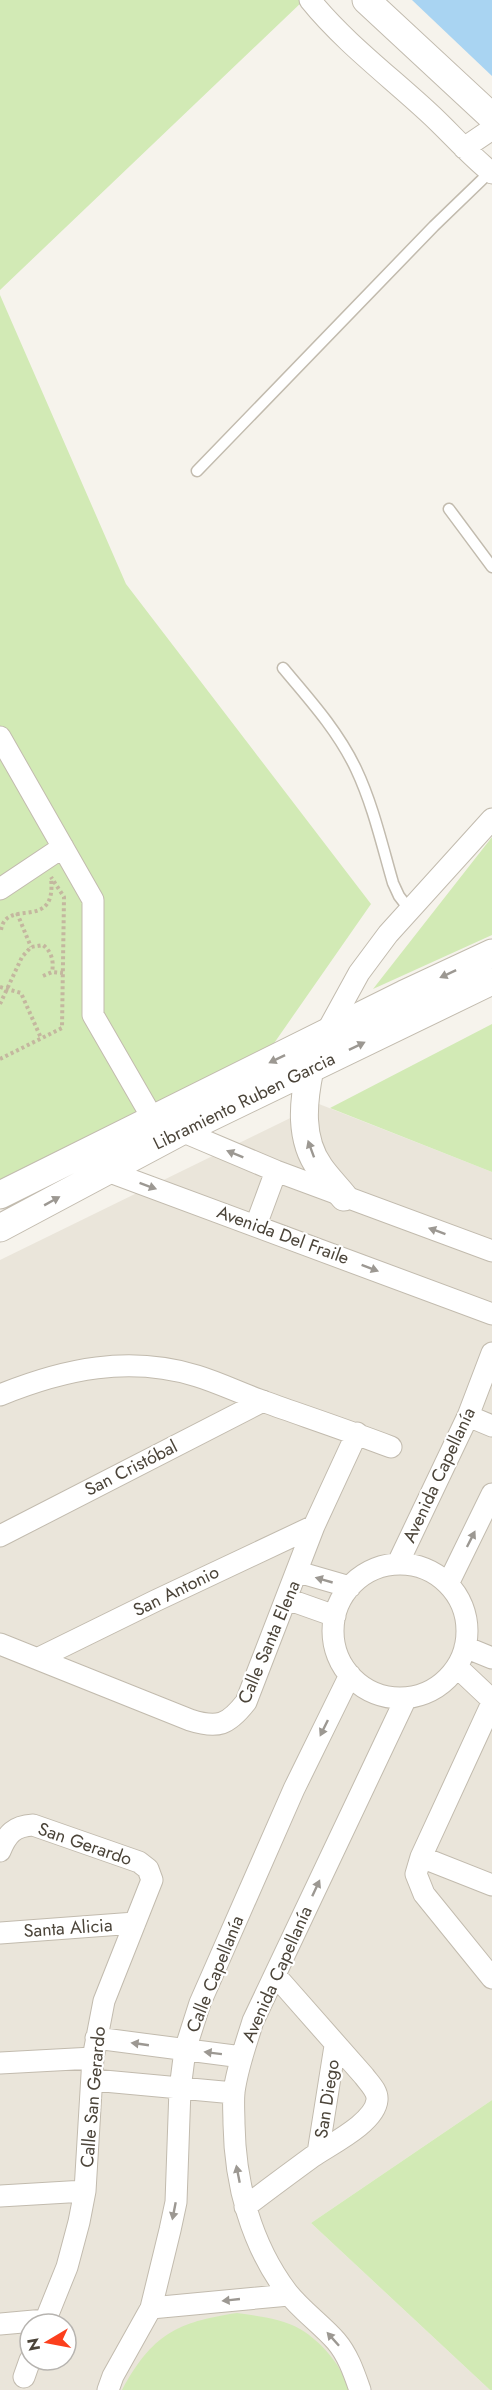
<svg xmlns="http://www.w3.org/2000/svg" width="492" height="2390" viewBox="0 0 492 2390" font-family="Jost,sans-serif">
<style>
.residential{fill:#eae5da;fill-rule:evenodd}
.green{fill:#d2eab5}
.water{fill:#a9d4f2}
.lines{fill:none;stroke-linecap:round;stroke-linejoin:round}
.service-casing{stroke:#c2bbae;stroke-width:13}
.minor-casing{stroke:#c2bbae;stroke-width:23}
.tertiary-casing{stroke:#c2bbae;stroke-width:29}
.path{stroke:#c4b79f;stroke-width:4;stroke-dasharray:3 3;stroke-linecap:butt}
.service{stroke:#fff;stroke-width:10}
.minor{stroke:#fff;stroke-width:21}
.tertiary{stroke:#fff;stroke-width:27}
.oneway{fill:#9c9892}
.labels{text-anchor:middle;stroke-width:4.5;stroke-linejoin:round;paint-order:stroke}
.street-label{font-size:18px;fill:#4b4439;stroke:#fff}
</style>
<rect width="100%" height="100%" fill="#f6f3ec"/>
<path class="residential" d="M319,1104L492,1172V2100L311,2223L490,2390H0V1260ZM30,2324H66V2360H30Z"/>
<path class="green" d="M0,0H304L0,290Z
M0,295L126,584L371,904L270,1049L0,1182Z
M492,837V935L373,989Z
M492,1024V1172L330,1108Z
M492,2100V2390H490L311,2223Z
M237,2313C257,2316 282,2318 300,2329C322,2342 342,2366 349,2390H122C152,2335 176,2322 237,2313Z"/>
<path class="water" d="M412,0H492V76Z"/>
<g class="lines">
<g class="service-casing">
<path id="service" d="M197,471L434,226L490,172
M449,509L492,567
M283,668C310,700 338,731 356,769C373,805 382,845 393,883L399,896L409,909"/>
</g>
<g class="minor-casing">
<path id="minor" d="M310,0C344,42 388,75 428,112C450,132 469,155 492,173
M464,148L492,129
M0,737L93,900V1015L153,1119L276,1171L492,1251
M0,889L63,847
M325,1035L359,973L388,934L492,819
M99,1168L492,1314
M256,1225L276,1171
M0,1395C64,1369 129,1355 197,1376C220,1383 242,1394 265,1402C307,1417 349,1431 391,1447
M468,1416L492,1426
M0,1536L263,1401
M398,1563L468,1416L492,1353
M333 1631a67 67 0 1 1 134 0a67 67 0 1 1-134 0Z
M298,1572L350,1587
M448,1584L492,1494
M287,1599L335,1616
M0,1644L190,1720C218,1729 228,1725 246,1702L314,1526L357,1433
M465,1647L492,1658
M39,1658L155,1601L314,1526
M457,1667L492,1700
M492,1703L421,1857L416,1874L424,1894L492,1978
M0,1851C7,1834 14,1826 33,1825L139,1862L148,1869L152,1880L104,2001L93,2058L85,2191L79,2222L67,2267L44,2324
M421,1857L492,1885
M0,1933L135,1923
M96,2038L242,2057
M0,2063L93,2058
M93,2080L234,2093
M318,2153L335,2046
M0,2196L85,2191
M245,2207C267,2190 289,2174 312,2157C329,2145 375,2123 377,2100C378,2091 369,2083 364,2076L275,1975
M151,2308L289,2295
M0,2324L45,2320
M24,2377L30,2360
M108,2390L113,2376L151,2308L170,2230L176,2202L180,2089L185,2050L200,2003L294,1789L350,1675
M360,2390C354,2373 348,2355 336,2341C321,2324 301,2310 287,2292C251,2244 235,2184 234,2124C234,2114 233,2103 234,2092C237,2068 246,2044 253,2021L406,1698"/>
</g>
<g class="tertiary-casing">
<path id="tertiary" d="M366,0L492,117
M310,1069C303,1102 299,1139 320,1168C327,1178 336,1187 344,1197
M0,1195L404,994L492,953
M0,1228L180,1132L492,981"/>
</g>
<path class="path" d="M17,913L31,947
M1,930C6,897 57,933 51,878
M43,976L52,972L63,973
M0,987L21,993L41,1038
M0,1004L22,957L31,947L43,945C52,952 54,962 52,972
M0,1059L62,1028L64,897L51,877"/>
<use href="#service" class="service"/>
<use href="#minor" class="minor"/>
<use href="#tertiary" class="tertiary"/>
</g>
<defs><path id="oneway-solid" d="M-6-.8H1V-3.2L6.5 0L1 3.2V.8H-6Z" transform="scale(1.5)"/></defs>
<g class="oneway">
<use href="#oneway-solid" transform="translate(448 974) rotate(155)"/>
<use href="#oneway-solid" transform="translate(357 1046) rotate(-26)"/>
<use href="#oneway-solid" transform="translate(277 1059) rotate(154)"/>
<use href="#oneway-solid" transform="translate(311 1149) rotate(-110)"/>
<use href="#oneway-solid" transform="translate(235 1154) rotate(-158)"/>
<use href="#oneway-solid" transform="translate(148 1186) rotate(20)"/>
<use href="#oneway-solid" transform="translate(52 1201) rotate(-29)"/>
<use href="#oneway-solid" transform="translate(437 1231) rotate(-160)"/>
<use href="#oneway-solid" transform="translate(370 1268) rotate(21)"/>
<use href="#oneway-solid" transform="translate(471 1539) rotate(-63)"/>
<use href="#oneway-solid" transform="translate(324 1580) rotate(-164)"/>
<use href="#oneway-solid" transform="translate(324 1728) rotate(116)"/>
<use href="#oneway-solid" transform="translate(316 1888) rotate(-65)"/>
<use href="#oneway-solid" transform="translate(140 2044) rotate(-172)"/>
<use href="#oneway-solid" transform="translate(213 2053) rotate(-173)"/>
<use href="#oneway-solid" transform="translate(238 2174) rotate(-101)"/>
<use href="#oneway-solid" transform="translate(174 2211) rotate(101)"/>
<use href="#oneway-solid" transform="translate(231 2300) rotate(174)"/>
<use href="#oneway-solid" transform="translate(333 2339) rotate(-132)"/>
</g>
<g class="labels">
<g class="street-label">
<text transform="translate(244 1101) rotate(-26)" y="6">Libramiento Ruben Garcia</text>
<text transform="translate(283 1235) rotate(20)" y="6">Avenida Del Fraile</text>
<text transform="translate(131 1468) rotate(-27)" y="6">San Cristóbal</text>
<text transform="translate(439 1475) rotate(-65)" y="6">Avenida Capellanía</text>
<text transform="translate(176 1591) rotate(-26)" y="6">San Antonio</text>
<text transform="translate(269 1642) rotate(-67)" y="6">Calle Santa Elena</text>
<text transform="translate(85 1844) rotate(19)" y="6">San Gerardo</text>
<text transform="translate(68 1928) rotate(-4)" y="6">Santa Alicia</text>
<text transform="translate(215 1974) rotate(-68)" y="6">Calle Capellanía</text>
<text transform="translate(277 1974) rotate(-66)" y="6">Avenida Capellanía</text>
<text transform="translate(93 2097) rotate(-85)" y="6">Calle San Gerardo</text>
<text transform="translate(327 2099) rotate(-81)" y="6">San Diego</text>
</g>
</g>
<g transform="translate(48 2342) rotate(260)"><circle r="28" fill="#ffffff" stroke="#b7b4b0" stroke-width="1.5"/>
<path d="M0-4.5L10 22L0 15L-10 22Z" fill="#fc3f1d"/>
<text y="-9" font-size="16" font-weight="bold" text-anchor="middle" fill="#4b4439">N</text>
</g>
</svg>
